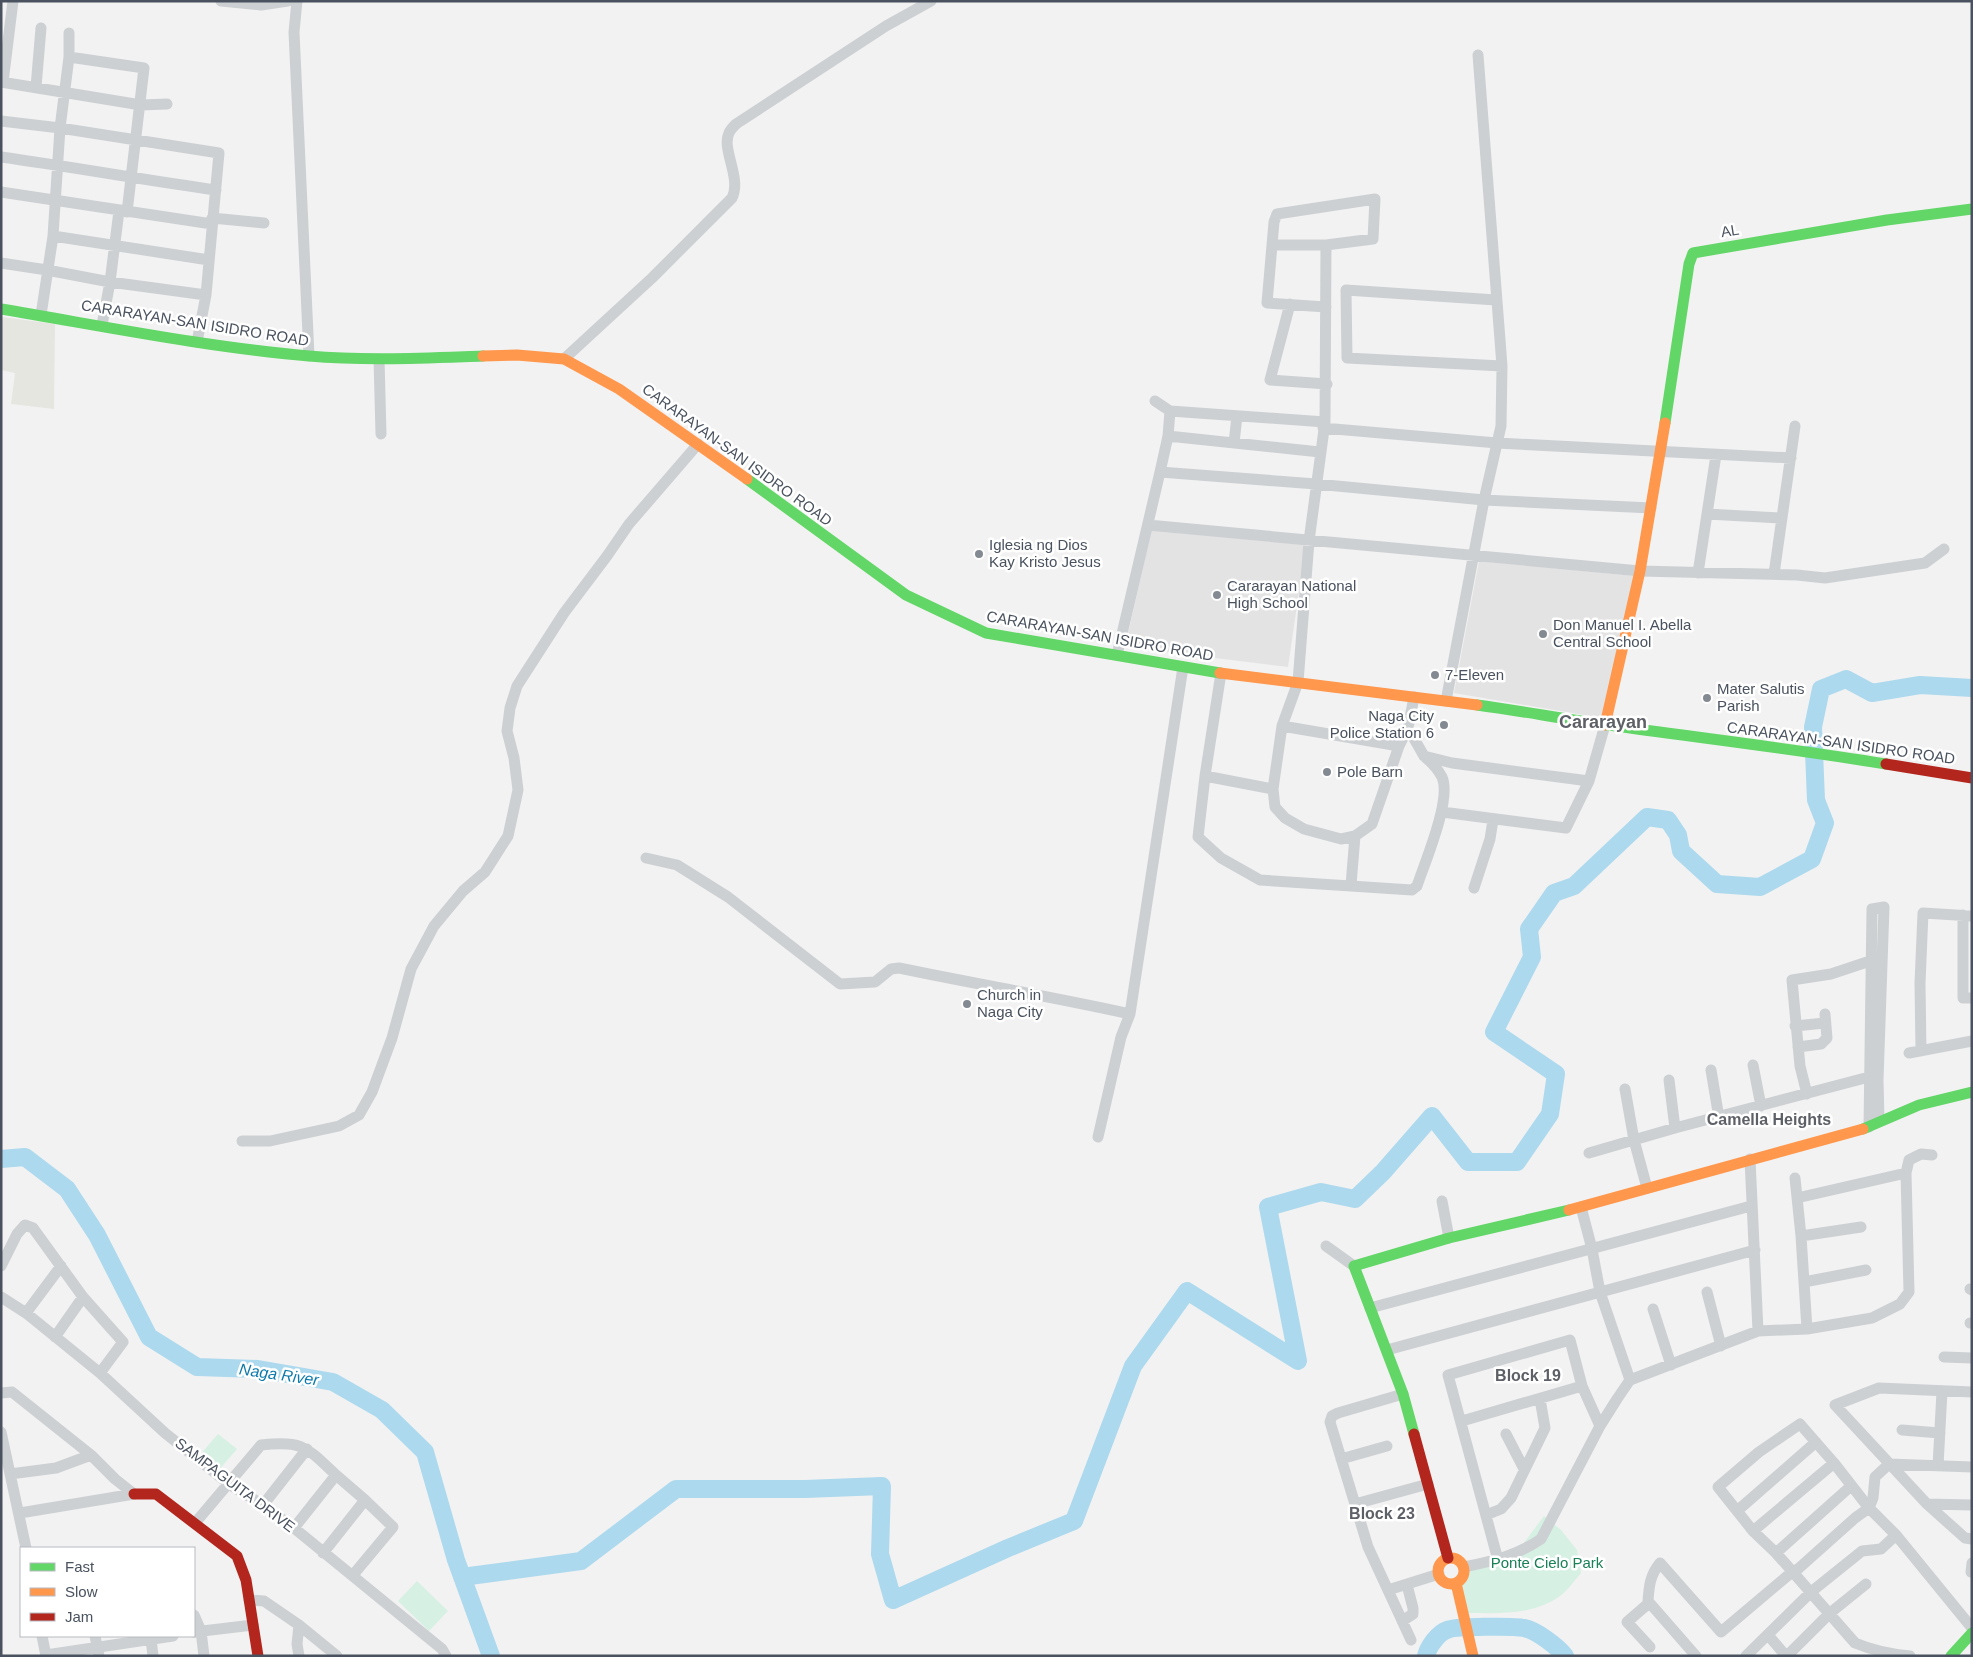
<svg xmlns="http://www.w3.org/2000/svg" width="1973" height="1657" viewBox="0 0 1973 1657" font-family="Arial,sans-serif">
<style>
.commercial{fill:#e6e6e0}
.education{fill:#e4e3e4}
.green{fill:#d6f0e3}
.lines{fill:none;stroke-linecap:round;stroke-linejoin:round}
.river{stroke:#acd9ed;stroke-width:18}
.street{stroke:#cdd0d3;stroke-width:11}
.fast{stroke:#63d668;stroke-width:11}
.slow{stroke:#ff974d;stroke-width:11}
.jam{stroke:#b3261e;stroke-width:11}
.poi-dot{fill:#848a92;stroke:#fff;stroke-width:2}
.labels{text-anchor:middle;stroke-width:5;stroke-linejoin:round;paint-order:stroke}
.street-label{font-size:15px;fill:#49525e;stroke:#fff}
.poi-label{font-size:15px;fill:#49525e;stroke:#fff;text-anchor:start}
.park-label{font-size:15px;fill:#198057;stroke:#fff}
.neighbourhood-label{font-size:16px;font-weight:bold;fill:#5d6066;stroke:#fff}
.water-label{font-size:16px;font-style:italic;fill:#0e7aac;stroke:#fff}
.quarter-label{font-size:18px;font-weight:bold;fill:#5d6066;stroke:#fff}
</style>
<rect width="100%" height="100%" fill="#f2f2f2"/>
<path class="commercial" d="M2,317L55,324L54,409L11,404L15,373L1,370Z"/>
<path class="education" d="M1152,528L1306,544L1288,667L1125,647Z
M1479,561L1634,576L1602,718L1454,693Z"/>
<path class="green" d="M218,1434L237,1449L218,1471L199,1456Z
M1544,1516L1561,1530L1577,1550L1581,1573C1574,1581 1566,1593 1557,1598C1529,1616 1497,1613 1466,1613L1461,1584L1468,1572L1482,1559L1520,1548Z
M417,1581L448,1611L429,1631L398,1601Z"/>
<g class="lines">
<path class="river" d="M1,1159L25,1157L67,1189L97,1235L149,1337L197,1367L258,1369L333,1382L382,1410L425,1452L456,1560L491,1656
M462,1577L581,1561L676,1489H805L882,1486L880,1554L893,1600L1008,1548L1074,1521L1133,1366L1187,1291L1298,1361L1268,1207L1321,1192L1355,1199L1383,1172L1432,1116L1468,1162H1517L1550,1114L1556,1074L1494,1032L1532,957L1529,929L1554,893L1574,886L1647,817L1668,820L1678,835L1681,851L1717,884L1760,887L1812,859L1825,823L1816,800L1813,727L1821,689L1846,679L1872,693L1920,685L1972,688
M1426,1656C1428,1647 1438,1633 1447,1630C1454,1626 1515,1626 1524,1628C1536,1630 1558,1647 1565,1656"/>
<path class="street" d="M221,1L261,5L288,1
M297,1L294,32L309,356
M69,57L144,68L127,212
M1,82L141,105L167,104
M3,82L13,1
M36,87L41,28
M1,121L60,128L219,153L206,295L197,342
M1,157C73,167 144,180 216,190
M1,192L212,224
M212,218L264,223
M53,236L209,260
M1272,245H1326L1373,239L1375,199L1277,214L1274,222L1267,303L1326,307
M1326,245L1325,422L1309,541L1298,682L1282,726L1273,789L1275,807L1285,818L1304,829L1341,839L1355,836L1372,824L1399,746L1408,728L1414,697
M1,263L47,270L110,282L206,295
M1496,300L1346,290L1347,358L1502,366
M1290,304L1270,380L1327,384
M41,315L53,236L60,128L69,57V33
M102,325L110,282L119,211
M379,359L381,434
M564,359L652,278L732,198C742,178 721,149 729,133C730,130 734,126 736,124L886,26L931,1
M1155,401L1170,411L1325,422
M1323,428L1497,443L1791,458
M1168,436L1320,452
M1234,443L1237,416
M1160,472L1316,484L1484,500L1651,508
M1707,514L1782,518
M1148,525L1640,571L1797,575L1825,578L1925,563L1944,549
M1698,573L1716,455
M1774,574L1795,426
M1117,655L1160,472L1168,436L1170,411
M1221,673L1205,776L1198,837L1221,858L1260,880L1412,890L1417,886C1425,862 1452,799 1442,777C1438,769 1431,762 1424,756
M1446,701L1484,500L1501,426L1502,366L1478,55
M1282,726L1399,746
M1408,728L1424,756L1452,763L1589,781
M1205,776L1273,789
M1442,812L1566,828L1589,781L1605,725
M646,858L677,865L728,897L840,984L875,982L891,969L899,968C976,984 1053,997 1130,1014
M1351,885L1355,836
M1474,888L1490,839L1493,820
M1963,915V998H1972
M1795,1026L1825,1023
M1798,1047L1821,1044L1827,1038L1825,1014
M1921,1051L1920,983L1923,913L1972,916
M1909,1053L1972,1041
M1753,1065L1761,1106
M1711,1070L1719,1118
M1669,1080L1675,1128
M1625,1089L1634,1140L1647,1188
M1807,1094L1800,1066L1792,980L1831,974L1870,961L1875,962
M1869,1127L1872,909L1884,907L1878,1080L1879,1121
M1098,1137L1121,1037L1130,1014L1183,667
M242,1141H270L339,1126L359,1115L372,1092L392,1038L411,969L434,926L463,891L485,872L508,836L518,790L514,758L507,731L510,708L517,686L564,613L607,556L629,524L698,444
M1589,1153L1675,1128L1869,1077L1875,1078
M1750,1159L1758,1331
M1795,1178L1801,1236L1807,1329
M1797,1198L1906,1173L1909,1160L1921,1154L1932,1155
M1442,1201L1449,1238
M1581,1207L1592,1249L1600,1292L1630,1380
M1801,1236L1861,1227
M1326,1246L1354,1266
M1,1266L17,1234L25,1225L33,1228L83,1297L123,1342L100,1373
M1804,1282L1866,1270
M1970,1289L1972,1290
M1707,1292L1721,1346
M1,1297L26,1313L100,1373L165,1433L229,1484L263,1505L294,1528L442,1649L446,1656
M1370,1308L1751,1206
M1653,1309L1671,1365
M26,1313L61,1266
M1970,1323H1972
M55,1337L83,1297
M1387,1350L1755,1250
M1944,1357L1972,1358
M1972,1392L1879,1388L1835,1405L1927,1504L1965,1538L1972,1539
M1,1393L12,1392L91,1455L115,1479L134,1494
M1403,1394L1338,1413L1332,1416L1330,1422L1368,1547L1411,1640
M1462,1421L1582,1386
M1902,1430L1940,1433
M1,1432L26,1548
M1506,1434L1524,1469
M1341,1459L1387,1446
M1938,1466L1942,1391
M10,1474L56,1468L91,1455
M1355,1504L1428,1484
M1927,1504L1972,1505
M263,1505L307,1449
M1737,1511L1816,1442
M20,1513L134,1494
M1486,1515L1501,1509L1511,1498L1545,1428L1540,1399
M195,1523L261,1445C303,1440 306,1447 336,1475
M294,1528L336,1475L365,1500
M1753,1531L1834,1463
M323,1553L365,1500L393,1527L353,1575
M1776,1553L1851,1486
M1498,1560L1448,1375L1570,1340L1582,1386L1600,1426
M1464,1567C1493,1561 1516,1556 1541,1539L1600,1426L1617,1399L1630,1380L1758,1331L1807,1329L1872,1318L1900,1304L1909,1292L1906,1173
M1971,1572L1972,1563
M1388,1590L1439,1574
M249,1600L264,1601L299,1625L337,1656
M1649,1603L1627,1622L1650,1647
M194,1615L201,1631L204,1656
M1402,1621L1413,1614V1608L1407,1585
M194,1632L253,1625
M1768,1635L1786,1656
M42,1636L46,1656
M95,1636L99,1656
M151,1639L153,1656
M46,1655L173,1636
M299,1656L297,1644L299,1625
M1696,1656L1648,1601C1649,1586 1650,1575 1660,1563L1721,1632L1792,1572L1798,1569L1855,1518L1869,1508L1873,1498L1875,1477L1889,1464L1972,1467
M1746,1656L1811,1592L1862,1551L1881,1549L1896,1535
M1787,1656L1830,1613L1866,1584
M1910,1656C1890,1654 1874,1651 1855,1643L1776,1553L1753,1531L1718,1487L1759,1452L1800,1424L1834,1463L1869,1508L1896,1535L1972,1628"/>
<path class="fast" d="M1,309C103,326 206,347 309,356C367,361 425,358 483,356
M1665,423L1689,264L1693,253L1887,220L1972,209
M747,479L906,595L986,633L1220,673
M1477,705C1521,711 1564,719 1608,725C1701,738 1794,749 1886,764
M1863,1129L1919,1105L1972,1092
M1414,1434L1403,1394L1354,1266L1449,1238L1569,1210
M1951,1656L1972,1633"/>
<path class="slow" d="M483,356L517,355L564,359L619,389L747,479
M1220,673L1477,705
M1605,725L1640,571L1665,423
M1569,1210L1863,1129
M1438 1571a13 13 0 1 1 26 0a13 13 0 1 1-26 0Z
M1456,1583L1473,1656"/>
<path class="jam" d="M1886,764L1972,778
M1414,1434L1448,1558
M134,1494H156L237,1556L246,1580L258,1656"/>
</g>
<g class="poi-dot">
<circle cx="979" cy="554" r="5"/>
<circle cx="1217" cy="595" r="5"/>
<circle cx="1543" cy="634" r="5"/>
<circle cx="1435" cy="675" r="5"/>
<circle cx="1707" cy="698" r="5"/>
<circle cx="1444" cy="725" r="5"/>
<circle cx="1327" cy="772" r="5"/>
<circle cx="967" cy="1004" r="5"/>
</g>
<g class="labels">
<g class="street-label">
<text transform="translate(1730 231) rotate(-9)" y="5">AL</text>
<text transform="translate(195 323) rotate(9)" y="5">CARARAYAN-SAN ISIDRO ROAD</text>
<text transform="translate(737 455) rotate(36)" y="5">CARARAYAN-SAN ISIDRO ROAD</text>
<text transform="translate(1100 636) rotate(10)" y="5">CARARAYAN-SAN ISIDRO ROAD</text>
<text transform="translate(1841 743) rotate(8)" y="5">CARARAYAN-SAN ISIDRO ROAD</text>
<text transform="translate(235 1485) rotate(37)" y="5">SAMPAGUITA DRIVE</text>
</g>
<g class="poi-label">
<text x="989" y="550">Iglesia ng Dios<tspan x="989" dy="17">Kay Kristo Jesus</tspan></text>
<text x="1227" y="591">Cararayan National<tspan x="1227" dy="17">High School</tspan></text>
<text x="1553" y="630">Don Manuel I. Abella<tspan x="1553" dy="17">Central School</tspan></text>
<text x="1445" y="680">7-Eleven</text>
<text x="1717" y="694">Mater Salutis<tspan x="1717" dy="17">Parish</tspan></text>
<text x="1434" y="721" text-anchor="end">Naga City<tspan x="1434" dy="17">Police Station 6</tspan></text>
<text x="1337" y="777">Pole Barn</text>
<text x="977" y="1000">Church in<tspan x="977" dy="17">Naga City</tspan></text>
</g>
<g class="park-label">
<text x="1547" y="1568">Ponte Cielo Park</text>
</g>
<g class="neighbourhood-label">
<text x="1769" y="1125">Camella Heights</text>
<text x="1528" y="1381">Block 19</text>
<text x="1382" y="1519">Block 23</text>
</g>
<g class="water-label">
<text transform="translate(279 1374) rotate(8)" y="6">Naga River</text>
</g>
<g class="quarter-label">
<text x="1603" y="728">Cararayan</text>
</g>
</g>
<rect width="1973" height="1657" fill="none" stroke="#49525e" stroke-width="5"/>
<rect x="20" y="1547" width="175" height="90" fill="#ffffff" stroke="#b6babf"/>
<rect x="30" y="1563" width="25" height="8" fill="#63d668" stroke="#b6babf"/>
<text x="65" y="1572" font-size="15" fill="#49525e">Fast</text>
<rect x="30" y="1588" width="25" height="8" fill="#ff974d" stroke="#b6babf"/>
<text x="65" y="1597" font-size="15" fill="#49525e">Slow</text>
<rect x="30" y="1613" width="25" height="8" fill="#b3261e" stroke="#b6babf"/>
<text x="65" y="1622" font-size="15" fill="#49525e">Jam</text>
</svg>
